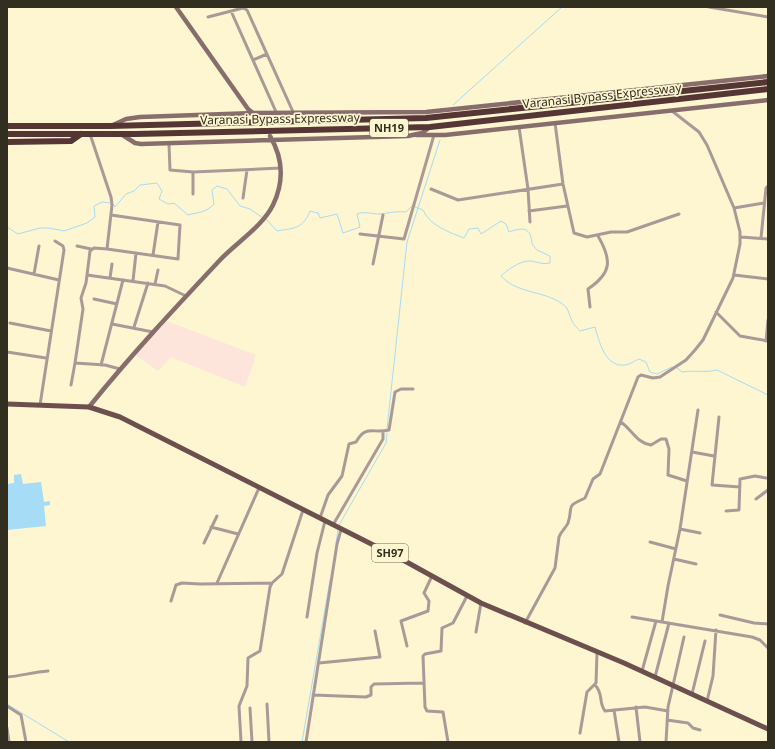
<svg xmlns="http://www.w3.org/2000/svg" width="775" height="749" viewBox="0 0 775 749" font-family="'Noto Sans',sans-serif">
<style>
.education{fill:#fee5dc}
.water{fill:#a7dcf6}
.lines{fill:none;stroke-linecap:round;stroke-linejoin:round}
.stream{stroke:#a7dcf6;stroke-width:1}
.street{stroke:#ab9998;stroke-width:3}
.secondary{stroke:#876e6d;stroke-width:4.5}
.primary{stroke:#6d4f4e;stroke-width:5}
.highway{stroke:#563535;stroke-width:6}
.labels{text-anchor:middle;stroke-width:3.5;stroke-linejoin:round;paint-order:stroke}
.shield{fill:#fdf6d1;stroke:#6f6b56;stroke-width:1}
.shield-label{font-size:11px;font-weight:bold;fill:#322f21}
.street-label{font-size:12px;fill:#322f21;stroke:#fdf6d1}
</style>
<rect width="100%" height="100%" fill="#fdf6d1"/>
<path class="education" d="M164,320L256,355L245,387L171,357L158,371L134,354Z"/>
<path class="water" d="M21,474L23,484L41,482L44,502L50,501V505L44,506L46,526L7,530V484L14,483V475Z"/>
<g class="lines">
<path class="stream" d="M453,105L562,7
M113,204L115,207L126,194L134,191L140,185L157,183L162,191L159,199L168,204L174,203L188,215C198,212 206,213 214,204L212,190L217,186L227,189L240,206L250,209L263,218
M415,207L423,210C430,226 449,232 464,238L469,229L478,228L481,234L501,221L506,224L509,232C523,227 531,227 532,244L537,250L550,256V263C541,265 537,261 529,261C520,261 507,270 501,276C518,295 548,290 566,307C569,311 570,317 572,321C574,325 577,328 580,331L595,327C599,341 605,367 624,365C629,365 634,361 639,359L646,362L650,372L657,374L672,367
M266,219L277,231C294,228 303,229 310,211L318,213L320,218L337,214L343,233L360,227L357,214C365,211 371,214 380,214C389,213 395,211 406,212L412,206
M7,227L18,234L40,228H49L64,231L87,223L95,217L94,206L102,202L110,203
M677,368L682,372C694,370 705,373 717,370L768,395
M387,429L407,242L440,140
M339,525L386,443L387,433
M336,543L338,530
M7,704L69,742
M302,742L330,580"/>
<path class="street" d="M709,7L768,17
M231,11L277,114
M208,17L243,8L247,10L294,114
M253,60L267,54
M555,123L563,184L574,233L587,237L611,232H627L679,214
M519,127L528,189L530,222
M90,134L111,197L112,205L107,249L94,248L90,251L86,283L81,298L83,309L75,363L105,365L120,369
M169,144L170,170L193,172
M431,189L458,200L563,184
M193,194V172L281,168
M243,198L247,170
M734,208L764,203
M529,211L567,206
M360,234L404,239L434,135
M741,237L768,239
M761,238L766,188L768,186
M77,246L91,249
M107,249L178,259L180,225L111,215
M153,255L158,222
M373,264L383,215
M7,268L59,280
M34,274L39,246
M87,275L165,286L186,296
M734,275L768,279
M110,278L112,264
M133,281L136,253
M155,284L158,270
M94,299L117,304
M590,307L588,289C612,273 612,260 598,236
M716,312L740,336L768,341
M10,323L51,331
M112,324L153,332
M134,327L148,283
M766,341L768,320
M7,352L46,358
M101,365L123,280
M71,385L75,363
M40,405L64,250L63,246L55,241
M719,417L712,485L740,487
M621,422C632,430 637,443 651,445L661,439H666L669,449L668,475L687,481
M692,452L714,456
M756,499L768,490
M726,511L739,510L740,479L755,476L766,478
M320,518L328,495L342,476L349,444L356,442C366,424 373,434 389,430L395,392L401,389H413
M333,525L383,439V431
M211,527L238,534
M680,529L700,533
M650,542L676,549
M204,543L217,516
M674,559L696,564
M217,583L259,488
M171,601L176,585L182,583L200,584L272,583
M720,615L754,623L768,624
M307,617L317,553L325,521
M632,617L656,621
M662,622L752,637L760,640L768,648
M525,623L555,568L559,537C561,531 566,528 568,523C574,504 564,508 585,498L593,479L600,474L638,377L641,375L653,378L660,377L686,360L695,350L703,340L733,278L740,244V232L734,208L707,145L699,132L672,111
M476,632L481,603
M407,646L401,621L428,611L429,601L424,593L432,576
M319,663L380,657L375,631
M642,671L656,621L662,622L668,586L680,529L698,410
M7,677C21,676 33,672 48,671
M655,677L669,623
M595,685C604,694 598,702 605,711L645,707L668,711
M692,694L705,641
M313,695L366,697L371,695V687L374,684L423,683
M707,701L713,676L716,630
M267,704L269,742
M7,706L21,715L26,742
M636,707L640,742
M250,708L252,742
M614,710L619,742
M667,720L688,723L693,728L700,730
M7,728L9,742
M580,733L587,692L596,683L597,653
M241,742L239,706L247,686L248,658L260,651L270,587L272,583L282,574L303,510
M306,742L337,544L341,530
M448,742L443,712L427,711L425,707L423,656L425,654L441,651L442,628L453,623L467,596
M666,742L668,707L684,637"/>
<path class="secondary" d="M176,7L248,109L259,118
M113,125L126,119L140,117L254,113L426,112L768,76
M121,134L135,143L141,144L408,136L422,133L430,127
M416,135H445L768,100
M89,407C130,356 175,308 220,260C237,242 262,227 273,205C284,182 283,158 270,136"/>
<path class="primary" d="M7,404L89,407L120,417L403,560L481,603L624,663L768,729"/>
<path class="highway" d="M7,126H110L426,118L768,82
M7,134H135L430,127L768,89
M7,142L71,141L81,134"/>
</g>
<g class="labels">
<g class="shield">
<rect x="370" y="119" width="38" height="18" rx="3"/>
<rect x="372" y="544" width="36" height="18" rx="3"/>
</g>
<g class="shield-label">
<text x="389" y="132">NH19</text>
<text x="390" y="557">SH97</text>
</g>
<g class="street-label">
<text transform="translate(602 96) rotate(-6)" y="4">Varanasi Bypass Expressway</text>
<text transform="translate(280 119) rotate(-1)" y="4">Varanasi Bypass Expressway</text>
</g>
</g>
<rect width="775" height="749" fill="none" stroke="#322f21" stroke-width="16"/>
</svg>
